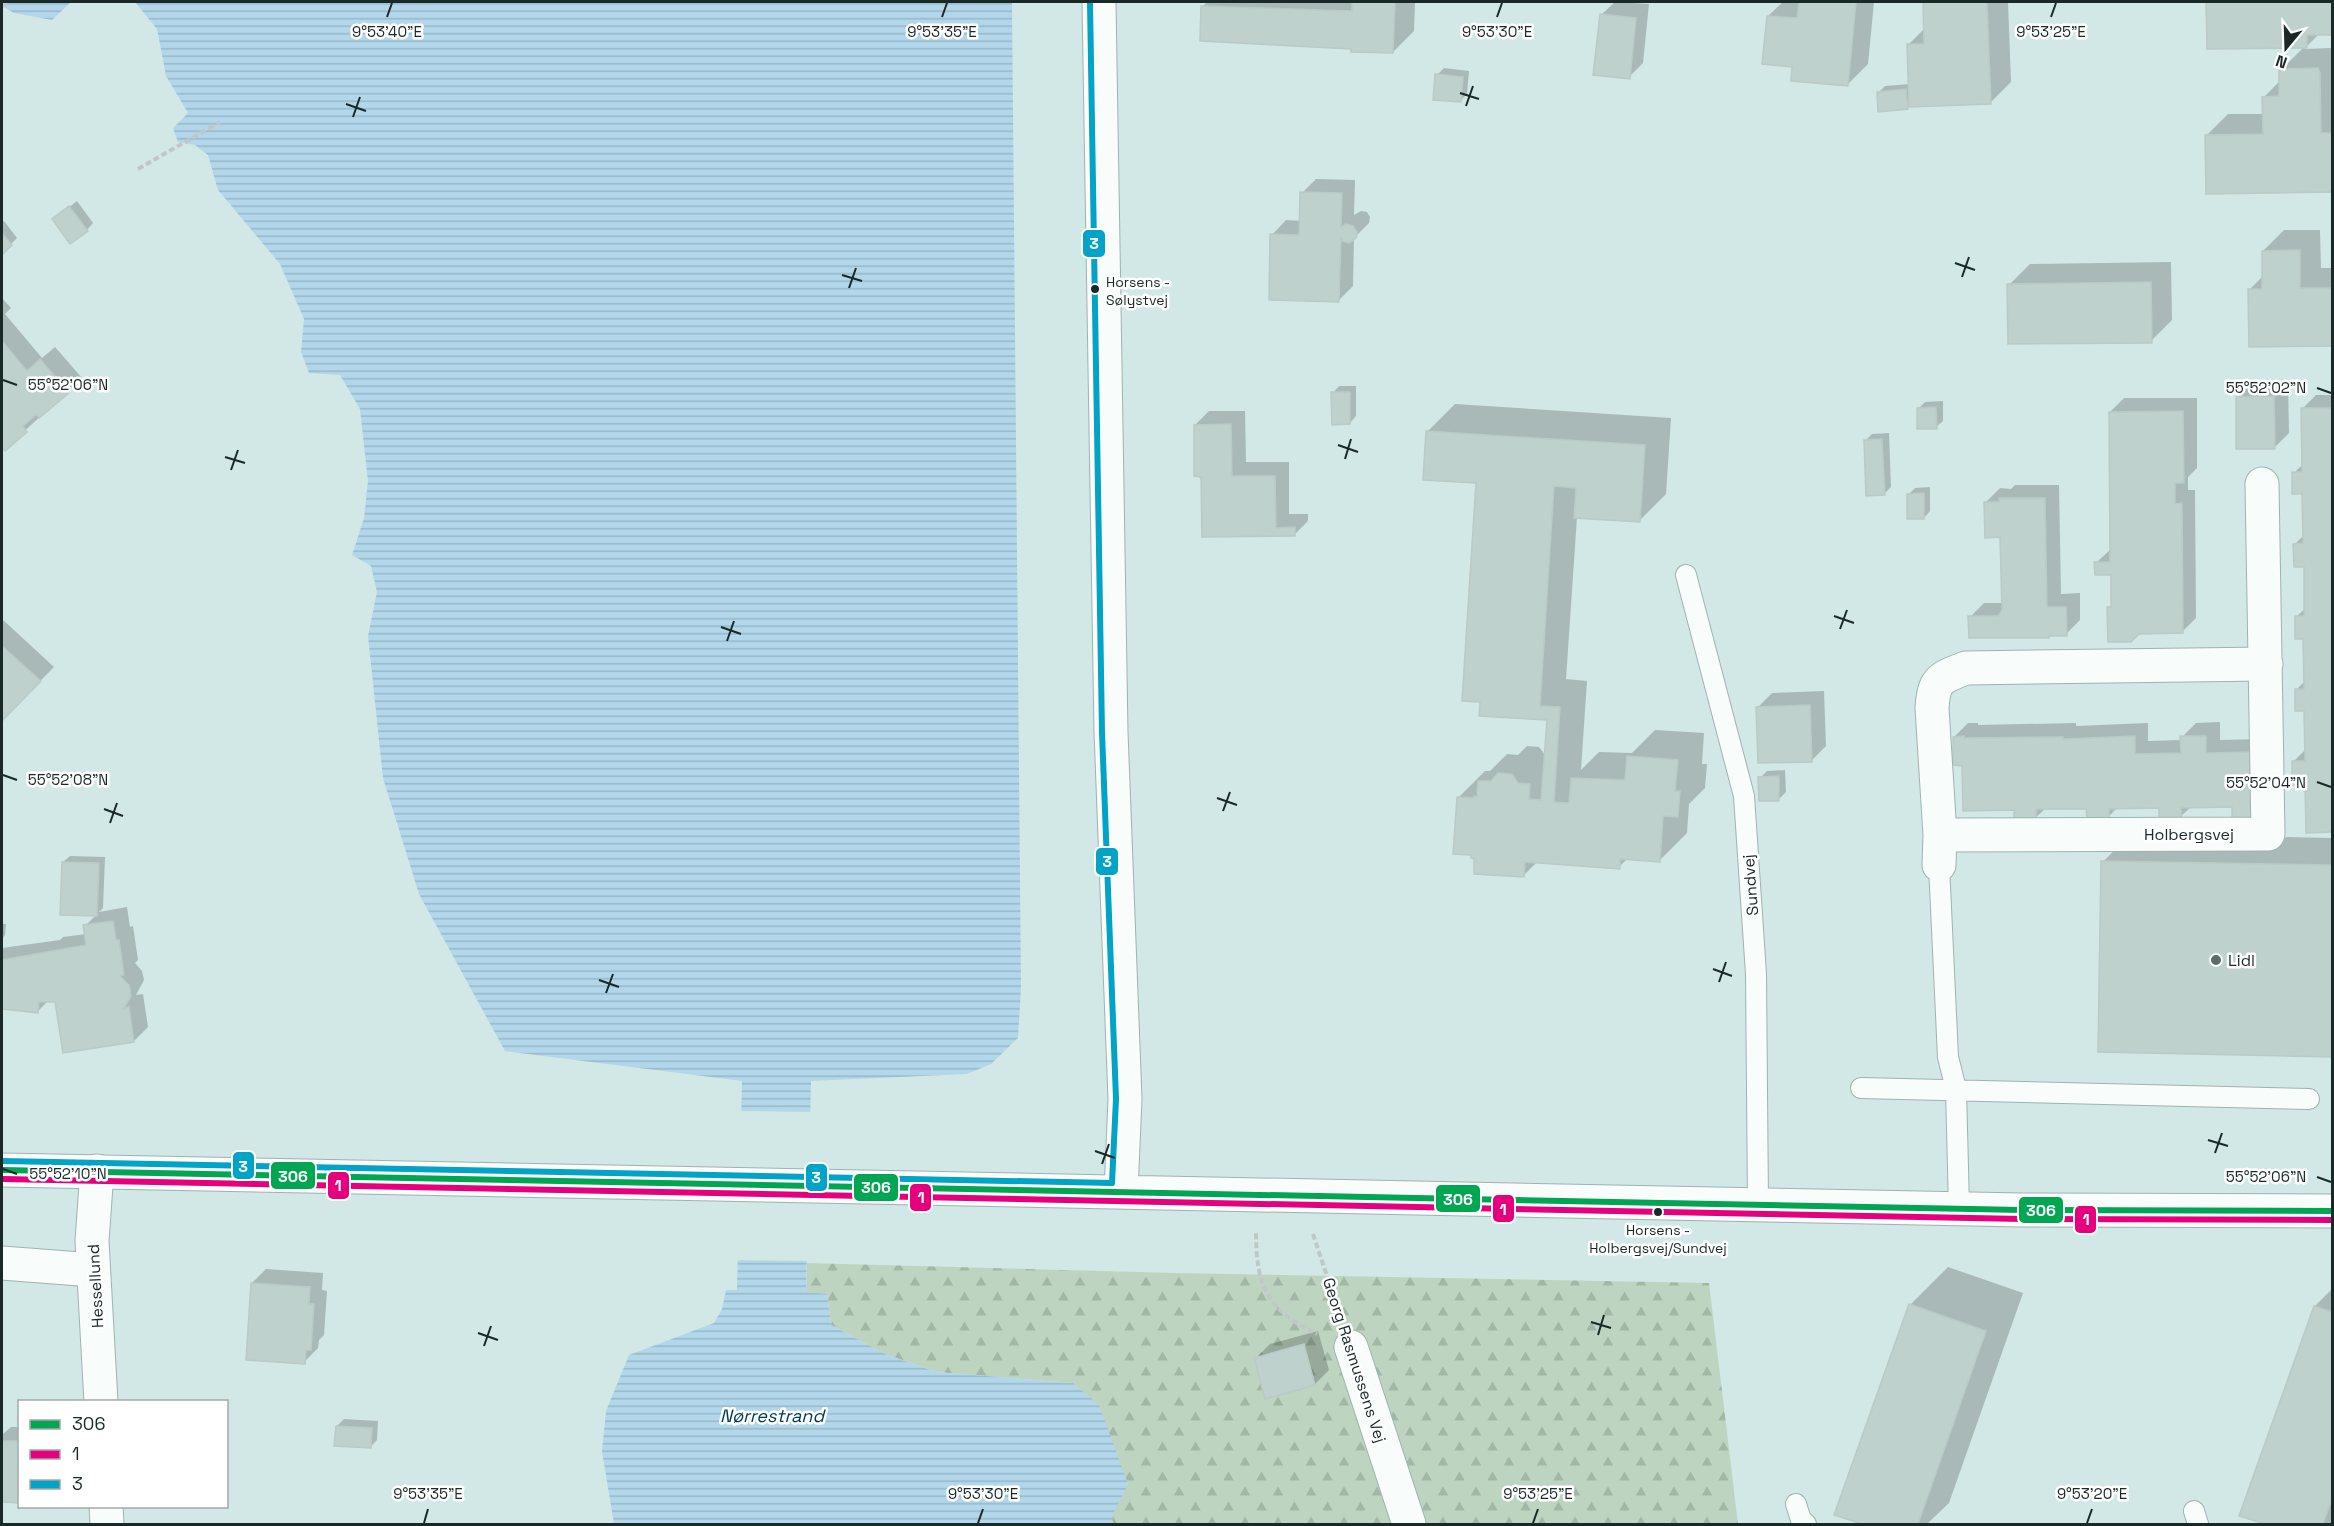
<svg xmlns="http://www.w3.org/2000/svg" width="2334" height="1526" viewBox="0 0 2334 1526" font-family="'Space Grotesk',sans-serif">
<style>
.forest{fill:url(#forest-firs)}
.water{fill:url(#water-rules)}
.pier{fill:#d2e8e6}
.shadow{fill:#0003}
.building{fill:#bed1cc;stroke:#bacac6;stroke-width:1.5}
.lines{fill:none;stroke-linecap:round;stroke-linejoin:round}
.lane-casing{stroke:#a0b2b0;stroke-width:22}
.street-casing{stroke:#a0b2b0;stroke-width:35}
.secondary-casing{stroke:#a0b2b0;stroke-width:35}
.path{stroke:#c0c8c7;stroke-width:4;stroke-dasharray:6 3;stroke-linecap:butt}
.lane{stroke:#f8fcfb;stroke-width:20}
.street{stroke:#f8fcfb;stroke-width:33}
.secondary{stroke:#f8fcfb;stroke-width:33}
.bus-1-casing{stroke:#fff;stroke-width:10}
.bus-2-casing{stroke:#fff;stroke-width:10}
.bus-3-casing{stroke:#fff;stroke-width:10}
.bus-1{stroke:#00a651;stroke-width:6}
.bus-2{stroke:#e5007d;stroke-width:6}
.bus-3{stroke:#01a3c6;stroke-width:6}
.ticks{fill:none;stroke:#192928;stroke-width:2}
.bus-dot{fill:#192928;stroke:#fff;stroke-width:2}
.poi-dot{fill:#5a6c6a;stroke:#fff;stroke-width:2}
.labels{text-anchor:middle;stroke-width:5;stroke-linejoin:round;paint-order:stroke}
.bus-label{font-size:14px;fill:#192928;stroke:#fff;text-anchor:start}
.street-label{font-size:16px;fill:#192928;stroke:#fff}
.poi-label{font-size:16px;fill:#192928;stroke:#fff;text-anchor:start}
.water-label{font-size:18px;font-style:italic;fill:#003853;stroke:#fff}
.ticks-label{font-size:15px;text-anchor:middle;fill:#192928;stroke:#fff;stroke-width:5;stroke-linejoin:round;paint-order:stroke}
.line-badge{stroke:#fff;stroke-width:2}
.badge-label{font-size:16px;text-anchor:middle;font-weight:bold;fill:#fff}
</style>
<defs>
<pattern id="forest-firs" width="22" height="20" patternUnits="userSpaceOnUse" patternTransform="scale(1.5)"><rect width="22" height="20" fill="#bdd5c0"/><path d="M5 1l3.5 6h-7zM16 11l3.5 6h-7z" fill="#a2b7a5"/></pattern>
<pattern id="water-rules" width="6" height="5" patternUnits="userSpaceOnUse" patternTransform="scale(1.5)"><rect width="6" height="5" fill="#b2d6ea"/><path d="M0 2.5h6" fill="none" stroke="#98b8c9"/></pattern>
</defs>
<rect width="100%" height="100%" fill="#d2e8e6"/>
<path class="forest" d="M807,1263L1176,1273L1709,1283L1738,1524H1113L1111,1516L1128,1484L1073,1383L936,1372L885,1354L831,1325L827,1294L806,1293Z"/>
<path class="water" d="M2,2H71L52,20L14,13L2,6Z
M135,2H1012L1021,988L1018,1038L991,1064L967,1074L811,1081L806,1292L827,1294L831,1325L885,1354L936,1372L1073,1383L1099,1405L1128,1484L1112,1516L1113,1524H614L602,1451L606,1411L629,1355L714,1323L722,1309L726,1290H737L742,1081L505,1051L419,894L383,778L368,636L377,592L371,566L352,555L364,518L368,481L360,409L340,375L309,373L301,352L304,319L280,264L218,190L208,155L195,145L178,142L173,128L188,113L166,76L157,29Z"/>
<path class="pier" d="M738,1111L813,1112L810,1261L735,1260Z"/>
<path class="shadow" d="M1207,2H1415L1414,31L1393,52L1352,47L1203,6Z
M1615,2L1649,4L1643,63L1629,77L1601,15Z
M1783,2H1874L1868,64L1847,85L1794,66L1768,16Z
M1924,2H2008L2011,82L1990,103L1909,105L1907,108L1878,93L1885,86L1910,84L1908,45L1925,28Z
M2208,2H2332V34H2319L2304,49L2332,48V190L2208,193L2207,135L2228,114H2264V97L2281,80V70L2305,46L2208,47Z
M1444,68L1469,71L1467,94L1460,101L1437,75Z
M1316,179L1355,180L1354,215L1361,211L1367,212L1370,217L1369,223L1354,238L1353,286L1339,300L1272,235L1286,220L1301,221L1302,193Z
M77,201L93,223L87,230L54,219Z
M4,221L17,238L2,253V222Z
M2284,230H2320L2321,268H2332V344L2251,346L2250,289L2263,276V251Z
M2171,262L2172,320L2151,341L2009,285L2030,264Z
M2,298L11,308L5,314L42,358L55,347L82,378L5,449L2,445Z
M2288,382L2289,433L2275,447L2237,397L2251,383Z
M1339,386H1356V416L1350,423L1333,393Z
M2316,395H2332V831H2308L2307,783L2293,762L2306,749V710L2296,690L2306,680L2305,637L2296,617L2306,608L2305,565L2295,544L2304,535V493L2294,473L2303,464L2302,409Z
M2124,398H2197V468L2188,477V490H2195L2196,618L2182,632L2109,607L2112,604V574L2096,563L2111,549L2110,412Z
M1943,401V421L1936,427L1919,408L1925,402Z
M1455,404L1671,418L1666,494L1639,521L1577,517L1566,679L1587,681L1581,770L1599,752L1632,753L1655,730L1704,733L1702,764H1707L1705,788L1689,804L1687,833L1660,860L1628,858L1619,867L1538,861L1523,876L1476,858L1458,798L1485,771H1490L1507,754L1518,755L1527,746L1539,747L1546,756L1548,719L1481,715L1478,482L1427,432Z
M1209,411H1245L1246,462H1289V514H1308V521L1294,535L1204,536L1203,475L1195,425Z
M1889,433L1891,487L1884,494L1866,440L1872,434Z
M2015,485H2059L2061,594L2080,593V620L2066,634L1970,617L1984,603H2003L2001,535L1986,502L2000,488L2011,489Z
M1930,487V511L1924,518L1909,494L1915,488Z
M2,619L54,667L2,720Z
M1824,691L1826,746L1812,760L1758,707L1772,693Z
M2220,722V740L2266,739L2233,806L2191,807L2181,816L2160,807H2118L2108,817L2088,807L2046,808L2035,818L2015,809L1964,764L1954,737L1968,723H1978V725L2076,723V726L2148,723V741L2182,740V737L2196,723Z
M1785,770L1786,792L1779,799L1760,778L1767,771Z
M2130,834L2332,838V1055L2100,1051L2103,862Z
M70,856L105,857L103,908L99,912L127,907L130,927L133,926L138,960L135,963L142,971L144,980L136,995L143,994L148,1027L134,1041L56,1001H48L37,1012L2,1007V948L60,940L63,937L86,934L85,926L96,915L63,862Z
M2,924H6L5,935L2,939Z
M1948,1267L2023,1293L1949,1503L1927,1524H1866L1836,1514L1910,1305Z
M266,1269L323,1273L322,1290L327,1291L324,1335L319,1340L318,1348L304,1362L252,1283Z
M2332,1289V1524H2269L2241,1515L2315,1306Z
M1318,1331L1329,1370L1315,1384L1256,1358L1270,1344Z
M344,1419L378,1421L377,1440L371,1446L337,1426Z
M11,1427H20V1502L2,1501V1435Z"/>
<path class="building" d="M1352,2H1395L1393,53L1351,52V49L1200,41L1201,6L1352,11Z
M1799,2H1856L1848,86L1791,81L1792,67L1762,64L1767,16L1797,18Z
M1923,2H1987L1991,104L1909,107L1907,44H1924Z
M2206,2H2332V35H2307V48L2207,49Z
M1600,14L1636,18L1630,79L1593,75Z
M2318,68L2320,73L2321,133H2332V192L2206,194L2205,135L2263,134L2262,97L2279,96V69Z
M1435,74L1463,77L1461,102L1433,100Z
M1906,89L1908,109L1878,112L1877,92Z
M1300,192L1342,193L1341,227L1346,224L1353,226L1357,232L1356,238L1349,243L1342,241L1341,238L1339,302L1269,300L1270,234L1299,235Z
M69,206L88,231L70,244L52,219Z
M2,233L12,245L2,255Z
M2300,250V288H2332V346L2249,347L2248,289H2262V251Z
M2151,282L2152,343L2008,344L2007,284Z
M2,341L27,371L40,359L69,393L39,418L37,414L23,426L27,432L5,451L2,447Z
M1331,392H1350V424L1332,425Z
M2274,396L2275,449H2236V397Z
M1936,407L1937,429H1917V408Z
M2301,408H2332V832L2306,833L2305,784L2292,785V761H2305L2304,711H2295V689H2304L2303,639H2295V616H2304V567H2294L2293,544L2303,543L2302,494H2292V472H2302Z
M2183,411L2184,483H2175V504L2182,503L2183,633L2139,634L2131,642H2108L2107,607H2111V575H2095L2094,562H2110L2109,412Z
M1231,424L1232,476H1275L1276,528L1295,527V536L1202,537L1201,477L1194,476V425Z
M1426,431L1645,445L1640,522L1574,518L1576,488L1554,486L1540,706L1560,707L1554,802L1569,803L1571,778L1625,780L1627,756L1678,760L1675,791H1680L1678,817L1663,816L1660,862L1620,859V869L1525,862L1524,877L1474,874V859L1471,858V855L1453,854L1457,797L1474,798V796L1477,797L1478,781H1491L1498,773L1512,774L1518,783L1530,784L1529,799L1541,800L1547,720L1479,716L1480,702L1462,701L1476,483L1423,480Z
M1882,439L1885,495L1866,496L1864,440Z
M1924,493V519H1907V494Z
M1999,498H2045L2047,607H2066L2067,636H2049V638H1969L1968,616H1998L2002,610L2000,537L1985,538L1984,502H1999Z
M2,646L41,681L2,721Z
M1810,705L1812,762L1758,763L1756,707Z
M1964,736V738L2063,737V739L2135,736V754L2181,753L2180,736H2206V753L2253,752L2254,818H2232V807L2181,808L2182,818H2159V808L2109,809V819H2087L2086,809H2036V819H2014V810L1963,811L1962,766L1953,765V737Z
M1779,776V801H1759L1758,777Z
M2101,861L2332,865V1057L2098,1052Z
M62,862L99,863L97,916L60,915Z
M113,921L116,940H119L124,975L120,976L129,985L131,996L124,1008L129,1007L134,1042L63,1053L55,1002H39L38,1013L2,1009V960L86,945L83,925Z
M251,1283L310,1287L309,1304H314L311,1350H306L305,1364L246,1360Z
M1909,1304L1986,1331L1918,1524H1862L1834,1515Z
M2314,1306L2332,1312V1499L2323,1524H2265L2239,1516Z
M1304,1344L1315,1385L1265,1399L1254,1358Z
M336,1426L372,1428L371,1448L334,1446Z
M2,1441H20V1503L2,1502Z"/>
<g class="lines">
<g class="lane-casing">
<path id="lane" d="M1686,575L1744,796L1756,974L1758,1204
M1939,865L1948,1057L1956,1089L1959,1208
M1861,1088L2309,1099
M1796,1504L1801,1520L1806,1524
M2194,1511L2198,1524"/>
</g>
<g class="street-casing">
<path id="street" d="M1940,835L2268,834L2262,484
M1939,865L1940,835L1932,708C1934,679 1940,678 1966,668L2266,664
M97,1171L92,1241L101,1402
M2,1263L93,1270
M1351,1347L1409,1524
M106,1506L107,1524"/>
</g>
<g class="secondary-casing">
<path id="secondary" d="M1099,2L1111,732L1125,1099L1121,1192
M2,1170L2022,1210L2332,1211"/>
</g>
<path class="path" d="M2,6L8,2
M138,169L220,122
M1256,1233C1256,1286 1267,1310 1317,1334
M1313,1234L1339,1312"/>
<use href="#lane" class="lane"/>
<use href="#street" class="street"/>
<use href="#secondary" class="secondary"/>
<g class="bus-1-casing">
<path id="bus-1" d="M2,1170L2022,1210L2332,1211"/>
</g>
<g class="bus-2-casing">
<path id="bus-2" d="M2,1179L2022,1219L2332,1220"/>
</g>
<g class="bus-3-casing">
<path id="bus-3" d="M2,1161L1112,1183L1116,1099L1102,732L1090,2"/>
</g>
<use href="#bus-1" class="bus-1"/>
<use href="#bus-2" class="bus-2"/>
<use href="#bus-3" class="bus-3"/>
</g>
<path class="ticks" d="M387,17L392,3M942,17L947,3M1497,17L1502,3M2051,17L2056,3M1460,93L1479,99M346,104L366,111M1466,106L1473,86M353,117L360,97M1955,263L1975,270M842,275L862,281M1962,277L1969,257M849,288L856,268M3,380L17,385M2317,388L2331,393M1338,445L1358,452M225,457L245,463M1345,459L1351,439M231,470L238,450M1834,616L1854,623M721,627L741,634M1840,629L1847,610M727,641L734,621M3,775L17,780M2317,782L2331,787M1217,798L1237,805M104,809L123,816M1223,811L1230,792M110,823L117,803M1713,969L1732,976M599,980L619,987M1719,982L1726,962M606,993L613,974M2208,1140L2228,1146M1095,1151L1115,1158M2215,1153L2222,1133M1102,1164L1109,1144M3,1169L17,1174M2317,1177L2331,1182M1591,1322L1611,1328M478,1333L498,1340M1598,1335L1604,1315M484,1346L491,1326M424,1523L428,1509M978,1523L983,1509M1533,1523L1538,1509M2087,1523L2092,1509"/>
<g class="bus-dot">
<circle cx="1095" cy="289" r="5"/>
<circle cx="1658" cy="1212" r="5"/>
</g>
<circle class="poi-dot" cx="2216" cy="960" r="6"/>
<g class="labels">
<g class="bus-label">
<text x="1106" y="287">Horsens -<tspan x="1106" dy="18">Sølystvej</tspan></text>
<text x="1658" y="1235" text-anchor="middle">Horsens -<tspan x="1658" dy="18">Holbergsvej/Sundvej</tspan></text>
</g>
<g class="street-label">
<text x="2189" y="840">Holbergsvej</text>
<text transform="translate(1750 885) rotate(-94)" y="6">Sundvej</text>
<text transform="translate(95 1286) rotate(-93)" y="6">Hessellund</text>
<text transform="translate(1355 1360) rotate(72)" y="6">Georg Rasmussens Vej</text>
</g>
<g class="poi-label">
<text x="2228" y="966">Lidl</text>
</g>
<g class="water-label">
<text x="772" y="1422">Nørrestrand</text>
</g>
</g>
<g class="ticks-label">
<text x="387" y="37">9°53'40"E</text>
<text x="942" y="37">9°53'35"E</text>
<text x="1497" y="37">9°53'30"E</text>
<text x="2051" y="37">9°53'25"E</text>
<text x="68" y="390">55°52'06"N</text>
<text x="2266" y="393">55°52'02"N</text>
<text x="68" y="785">55°52'08"N</text>
<text x="2266" y="788">55°52'04"N</text>
<text x="68" y="1179">55°52'10"N</text>
<text x="2266" y="1182">55°52'06"N</text>
<text x="428" y="1499">9°53'35"E</text>
<text x="983" y="1499">9°53'30"E</text>
<text x="1538" y="1499">9°53'25"E</text>
<text x="2092" y="1499">9°53'20"E</text>
</g>
<g class="line-badge">
<rect x="1082" y="229" width="24" height="29" rx="6" fill="#01a3c6"/>
<rect x="1095" y="847" width="24" height="29" rx="6" fill="#01a3c6"/>
<rect x="232" y="1151" width="23" height="29" rx="6" fill="#01a3c6"/>
<rect x="270" y="1161" width="46" height="29" rx="6" fill="#00a651"/>
<rect x="805" y="1163" width="23" height="29" rx="6" fill="#01a3c6"/>
<rect x="327" y="1171" width="23" height="29" rx="6" fill="#e5007d"/>
<rect x="853" y="1173" width="46" height="29" rx="6" fill="#00a651"/>
<rect x="909" y="1183" width="23" height="29" rx="6" fill="#e5007d"/>
<rect x="1435" y="1184" width="46" height="29" rx="6" fill="#00a651"/>
<rect x="1492" y="1194" width="23" height="29" rx="6" fill="#e5007d"/>
<rect x="2018" y="1196" width="46" height="28" rx="6" fill="#00a651"/>
<rect x="2074" y="1205" width="23" height="29" rx="6" fill="#e5007d"/>
</g>
<g class="badge-label">
<text x="1094" y="249">3</text>
<text x="1107" y="867">3</text>
<text x="243" y="1172">3</text>
<text x="293" y="1182">306</text>
<text x="816" y="1183">3</text>
<text x="338" y="1191">1</text>
<text x="876" y="1193">306</text>
<text x="921" y="1203">1</text>
<text x="1458" y="1205">306</text>
<text x="1503" y="1215">1</text>
<text x="2041" y="1216">306</text>
<text x="2086" y="1225">1</text>
</g>
<rect width="2334" height="1526" fill="none" stroke="#192928" stroke-width="6"/>
<rect x="18" y="1400" width="210" height="108" fill="#ffffff" stroke="#a3a9a9" stroke-width="1.5"/>
<rect x="30" y="1420" width="30" height="9" fill="#00a651" stroke="#a3a9a9" stroke-width="1.5"/>
<text x="72" y="1430" font-size="18" fill="#192928">306</text>
<rect x="30" y="1450" width="30" height="9" fill="#e5007d" stroke="#a3a9a9" stroke-width="1.5"/>
<text x="72" y="1460" font-size="18" fill="#192928">1</text>
<rect x="30" y="1480" width="30" height="9" fill="#01a3c6" stroke="#a3a9a9" stroke-width="1.5"/>
<text x="72" y="1490" font-size="18" fill="#192928">3</text>
<g transform="translate(2286 48) rotate(199)" stroke="#ffffff" stroke-width="4.5" paint-order="stroke">
<path d="M0-4.5L10 22L0 15L-10 22Z" fill="#192928"/>
<text y="-9" font-size="16" font-weight="bold" text-anchor="middle" fill="#192928">N</text>
</g>
</svg>
